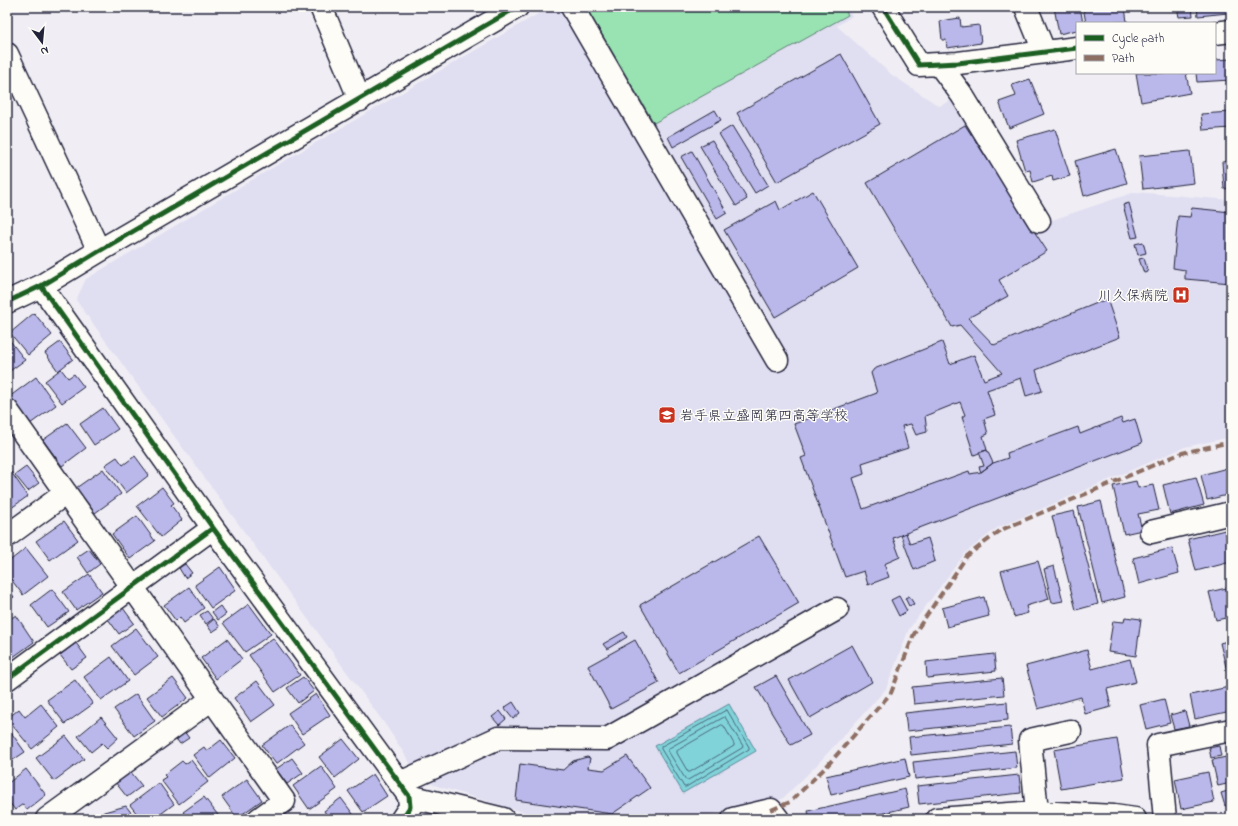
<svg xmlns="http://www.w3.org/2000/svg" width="1238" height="826" viewBox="0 0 1238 826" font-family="'Indie Flower','Klee One',sans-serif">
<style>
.built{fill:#e0def1}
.green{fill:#99e3b2;stroke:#5e8276}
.water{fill:#81d3da;stroke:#5b8c9a}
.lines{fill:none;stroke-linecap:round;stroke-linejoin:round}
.shore{stroke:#48697b;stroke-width:1}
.building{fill:#bab8ea;stroke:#22223b}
.minor-casing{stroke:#22223b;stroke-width:25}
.minor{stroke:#fdfcf7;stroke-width:22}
.quiet{stroke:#8d6e63;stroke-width:4;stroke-dasharray:8 4;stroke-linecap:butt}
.cycleway-casing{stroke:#fdfcf7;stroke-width:8}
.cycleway{stroke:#1b5e20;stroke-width:5}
.labels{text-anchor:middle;stroke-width:3;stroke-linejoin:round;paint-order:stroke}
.poi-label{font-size:14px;fill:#22223b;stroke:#fdfcf7;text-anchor:end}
</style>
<rect width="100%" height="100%" fill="#f0eef4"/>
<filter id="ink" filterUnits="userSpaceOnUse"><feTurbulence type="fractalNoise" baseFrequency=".025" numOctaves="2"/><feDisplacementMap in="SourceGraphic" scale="8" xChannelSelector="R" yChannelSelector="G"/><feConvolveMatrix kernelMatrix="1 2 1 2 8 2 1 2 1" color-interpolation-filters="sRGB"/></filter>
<g filter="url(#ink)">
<path class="built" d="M550,7H847L852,16L837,26L892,75L939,106L970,92L1049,221L1135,192L1231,200V437L1185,447L997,528L965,553L909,629L886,689L814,768L782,799L689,819H556L519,811L434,785L427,781L414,769L387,727L177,440L76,300L86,279L267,171Z"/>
<path class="green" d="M586,7H843L848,15L654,123Z"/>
<path class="water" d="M729,704L756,751L683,793L655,746Z"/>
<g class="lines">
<path class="shore" d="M727,710L749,747V749L686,787H684L661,749V747Z
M725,717L743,746L742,748L688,780H686L668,751V749Z
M722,725L724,726L734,744V746L690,772H688L677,753V751Z"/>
</g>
<path class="building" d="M1054,7H1080L1083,23H1077V30L1059,34Z
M1083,7H1125L1127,22L1086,23Z
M1177,7H1192L1193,16L1179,17Z
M1197,7H1228V13L1198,16Z
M960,18L961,27L979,25L981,43L947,48L946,40H942L940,21Z
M841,54L880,124L777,182L737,113Z
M1231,59V80L1197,82L1196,73H1215V60Z
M1136,73H1186L1190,93L1141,102Z
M1030,79L1044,114L1009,128L999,102L1016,96L1012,85Z
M715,110L721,120L673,147L668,137Z
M1231,112V128L1203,130L1201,114Z
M965,125L1047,251L999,280L1008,296L968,318L994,345L1107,299L1120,337L1036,370L1042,391L1026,396L1021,378L987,390L995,415L984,419L988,434L983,436L987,450L974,455L962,417L965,415L960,402L925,416L927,432L916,435L911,424L902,426L908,448L862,463L864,474L853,478L863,509L969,471L970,474L981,472L993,463L1008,458L1007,453L1078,427L1080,434L1121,418L1123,423L1135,419L1142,443L893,538L900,557L884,564L889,577L868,585L864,571L845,577L801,458L806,456L794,424L877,393L871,373L874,369L942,342L950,364L974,355L984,380L1002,373L960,325L952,327L867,183Z
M732,126L768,185L755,193L719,134Z
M1055,129L1070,176L1053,181L1052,176L1033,182L1030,170L1025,171L1016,140Z
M712,140L747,199L736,206L700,146Z
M1116,149L1127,183L1084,196L1075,161Z
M692,151L727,213L717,219L681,157Z
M1190,151L1194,183L1143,189L1139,156Z
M1231,161V188L1224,189L1222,162Z
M813,191L858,268L775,317L724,230L776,201L780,210Z
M1129,203L1138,237L1132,238L1123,205Z
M1230,206H1231V283L1185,279V270L1173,268L1178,216L1190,217L1192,208L1231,212Z
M1143,242L1146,253L1138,255L1135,244Z
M1144,258L1148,272L1144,273L1139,259Z
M34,313L52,335L28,355L10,333Z
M7,337L25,360L7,373Z
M60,342L73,359L58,371L45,353Z
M61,369L68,378L74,374L84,387L62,403L45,381Z
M36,377L56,405L30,424L9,397Z
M103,408L118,429L94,445L80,424Z
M67,423L86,448L62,466L43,440Z
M987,450L993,463L981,472L979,467L984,466L979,452Z
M135,456L149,475L126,493L105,465L117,457L123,465Z
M26,467L39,483L28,491L15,475Z
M1231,467V494L1207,500L1201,475Z
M103,469L121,494L95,513L76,488Z
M11,472L28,496L7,511V475Z
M1196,477L1204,505L1170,514L1163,485Z
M1136,481L1138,488L1153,485L1159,510L1138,514L1142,530L1124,534L1113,486Z
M162,487L174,503L171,505L182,520L161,537L137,506Z
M1101,501L1125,597L1102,603L1078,507Z
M1074,511L1098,604L1076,610L1052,516Z
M137,516L155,541L130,559L112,534Z
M64,521L78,540L50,560L36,541Z
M1225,530L1231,554V562L1196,571L1188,539Z
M906,533L910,544L928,538L935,561L914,570L901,535Z
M759,536L799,603L679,673L640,605Z
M26,548L48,576L23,595L7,574V563Z
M1172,548L1179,573L1139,584L1133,558Z
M89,549L100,564L88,573L77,557Z
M1038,561L1049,599L1026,606L1028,613L1014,617L1001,571Z
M185,564L192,573L185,578L179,568Z
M1054,566L1063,601L1052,603L1044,569Z
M220,567L236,590L211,608L195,585Z
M89,574L102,592L76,610L63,592Z
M7,587L14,597L7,601Z
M189,587L204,608L184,623L180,617L176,621L164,605Z
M1231,587V617L1216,620L1209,592Z
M52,589L69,612L47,627L31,605Z
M899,596L907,611L899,616L891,600Z
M909,596L914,604L909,606L905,598Z
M984,597L989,616L947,627L942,608Z
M249,604L271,634L245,652L223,623Z
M220,606L226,614L218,620L212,612Z
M123,608L134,623L119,634L108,619Z
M207,611L213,619L206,624L200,615Z
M16,615L34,642L9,660L7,657V621Z
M1125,617L1141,619L1136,656L1108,652L1113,621L1124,622Z
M214,619L220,627L212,632L207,625Z
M136,628L158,657L134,675L112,646Z
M624,632L627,637L607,649L603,644Z
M273,638L300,675L275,692L249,655Z
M227,639L242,659L216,679L201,658Z
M635,640L659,683L611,709L588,666Z
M1231,640V670L1227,671L1220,643Z
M76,643L87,658L71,669L60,655Z
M852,645L872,682L810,718L789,680Z
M1087,650L1092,669L1130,659L1136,682L1107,689L1111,707L1085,714L1081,697L1038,709L1026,666Z
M994,654L996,671L927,678L926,662Z
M111,657L128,681L101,700L84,677Z
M776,676L810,735L791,745L756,687Z
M303,677L314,691L298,703L287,688Z
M173,678L188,698L162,717L147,697Z
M1002,678L1004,695L914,704L912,687Z
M75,680L93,704L65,724L47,700Z
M257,681L275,705L251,722L234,698Z
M1229,687L1231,698V711L1195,719L1190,695Z
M136,694L155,721L134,736L114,709Z
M316,694L330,715L302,734L288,713Z
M1164,699L1170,723L1146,729L1140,705Z
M513,702L520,713L513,719L504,708Z
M1007,702L1008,720L907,731L905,713Z
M41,704L59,727L32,749L7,719L19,709L25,717Z
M500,711L506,719L499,725L492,717Z
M1185,711L1189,726L1174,729L1170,715Z
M101,717L118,738L107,748L102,743L91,752L78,736Z
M290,725L304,743L276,764L262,745Z
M1010,727L1012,744L911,755L909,737Z
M183,730L189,738L180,744L174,736Z
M10,731L25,752L7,764V733Z
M66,736L84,759L54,781L36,758Z
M343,739L359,759L335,778L319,757Z
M1117,739L1124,778L1061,789L1054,750Z
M221,740L235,758L210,778L193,755L204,747L207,751Z
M1219,746L1221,756L1211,758L1209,748Z
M1015,751L1017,768L915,779L913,762Z
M627,756L650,788L612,814L516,800L520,764L563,770L573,761L587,757L590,758L588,768L604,770Z
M1231,756V783L1218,786L1212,760Z
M292,758L303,773L287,784L276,769Z
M905,758L909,777L831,795L826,776Z
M191,760L208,782L179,804L161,780L166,777L164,775L182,761L185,764Z
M321,766L337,789L309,809L293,786Z
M26,769L46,795L27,810L23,804L15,810L7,799V784Z
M130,771L142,786L127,797L115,782Z
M1208,772L1214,802L1181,809L1175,779Z
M373,774L387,796L363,812L348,791Z
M1019,775L1021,793L919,804L917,786Z
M247,779L262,800L237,818L222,797Z
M159,783L174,804L154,819H141L130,805Z
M905,789L909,807L859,819H810L808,811Z
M1231,790V810L1230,804L1225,806L1221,793Z
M204,797L221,819H189L183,812Z
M341,798L356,818L355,819H329L324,811Z
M126,806L136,819H97L96,818L104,812Z
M7,811L13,819H7Z"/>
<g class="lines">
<g class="minor-casing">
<path id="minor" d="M321,7L360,100
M572,7L777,360
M883,7L919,65L958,63L1077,48
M1026,7L1044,51
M1215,33L1231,31
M7,54L99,251
M939,64L962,95L1039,221
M41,286L213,528L409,796L410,807L402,819
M7,302L41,286L99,251L517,7
M7,410L284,801L259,819
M1151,532L1231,513
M7,536L66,493
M7,679L213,528
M400,783L498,738L607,739L837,609
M409,796L503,819
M1037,812L1030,740L1070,731
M47,819L212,699
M733,819L771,810L778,819
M937,819L1037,812L1114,816L1135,819
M1165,819L1158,745L1231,730"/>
</g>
<use href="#minor" class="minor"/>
<path class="quiet" d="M771,810L790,802L826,767L891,693L914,634L967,556L1001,530L1182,453L1231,442"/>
<g class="cycleway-casing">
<path id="cycleway" d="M883,7L919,65L958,63L1077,48
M41,286L213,528L409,796L410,807L402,819
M7,302L41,286L99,251L517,7
M7,679L213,528"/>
</g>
<use href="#cycleway" class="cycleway"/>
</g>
</g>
<defs>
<g id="hospital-square" transform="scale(0.9)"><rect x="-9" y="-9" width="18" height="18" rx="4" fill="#c8321e" stroke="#fdfcf7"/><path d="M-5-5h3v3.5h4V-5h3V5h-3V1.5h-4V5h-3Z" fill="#fff"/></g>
<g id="school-square" transform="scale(0.9)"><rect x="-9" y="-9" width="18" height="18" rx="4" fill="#c8321e" stroke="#fdfcf7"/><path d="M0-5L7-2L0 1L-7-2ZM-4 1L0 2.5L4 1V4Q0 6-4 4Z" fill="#fff"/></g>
</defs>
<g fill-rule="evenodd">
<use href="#hospital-square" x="1181" y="295"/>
<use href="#school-square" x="667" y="415"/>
</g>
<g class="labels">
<g class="poi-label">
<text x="1168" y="300">川久保病院</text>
<text x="680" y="420" text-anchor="start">岩手県立盛岡第四高等学校</text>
</g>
</g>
<rect width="1238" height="826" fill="none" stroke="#fdfcf7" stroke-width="24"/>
<rect x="12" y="12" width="1214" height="802" fill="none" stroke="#22223b" stroke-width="1.5" filter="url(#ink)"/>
<rect x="1076" y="22" width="140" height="52" fill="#fdfcf7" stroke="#a5a5ac"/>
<rect x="1084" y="35" width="20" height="6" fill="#1b5e20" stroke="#a5a5ac"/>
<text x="1112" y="42" font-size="12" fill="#22223b">Cycle path</text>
<rect x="1084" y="55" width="20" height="6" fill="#8d6e63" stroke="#a5a5ac"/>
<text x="1112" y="62" font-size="12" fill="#22223b">Path</text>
<g transform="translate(42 42) rotate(164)" stroke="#fdfcf7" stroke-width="3" paint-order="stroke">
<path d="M0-3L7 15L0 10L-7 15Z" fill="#22223b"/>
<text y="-6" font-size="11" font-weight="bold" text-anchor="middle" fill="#22223b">N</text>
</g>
</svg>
